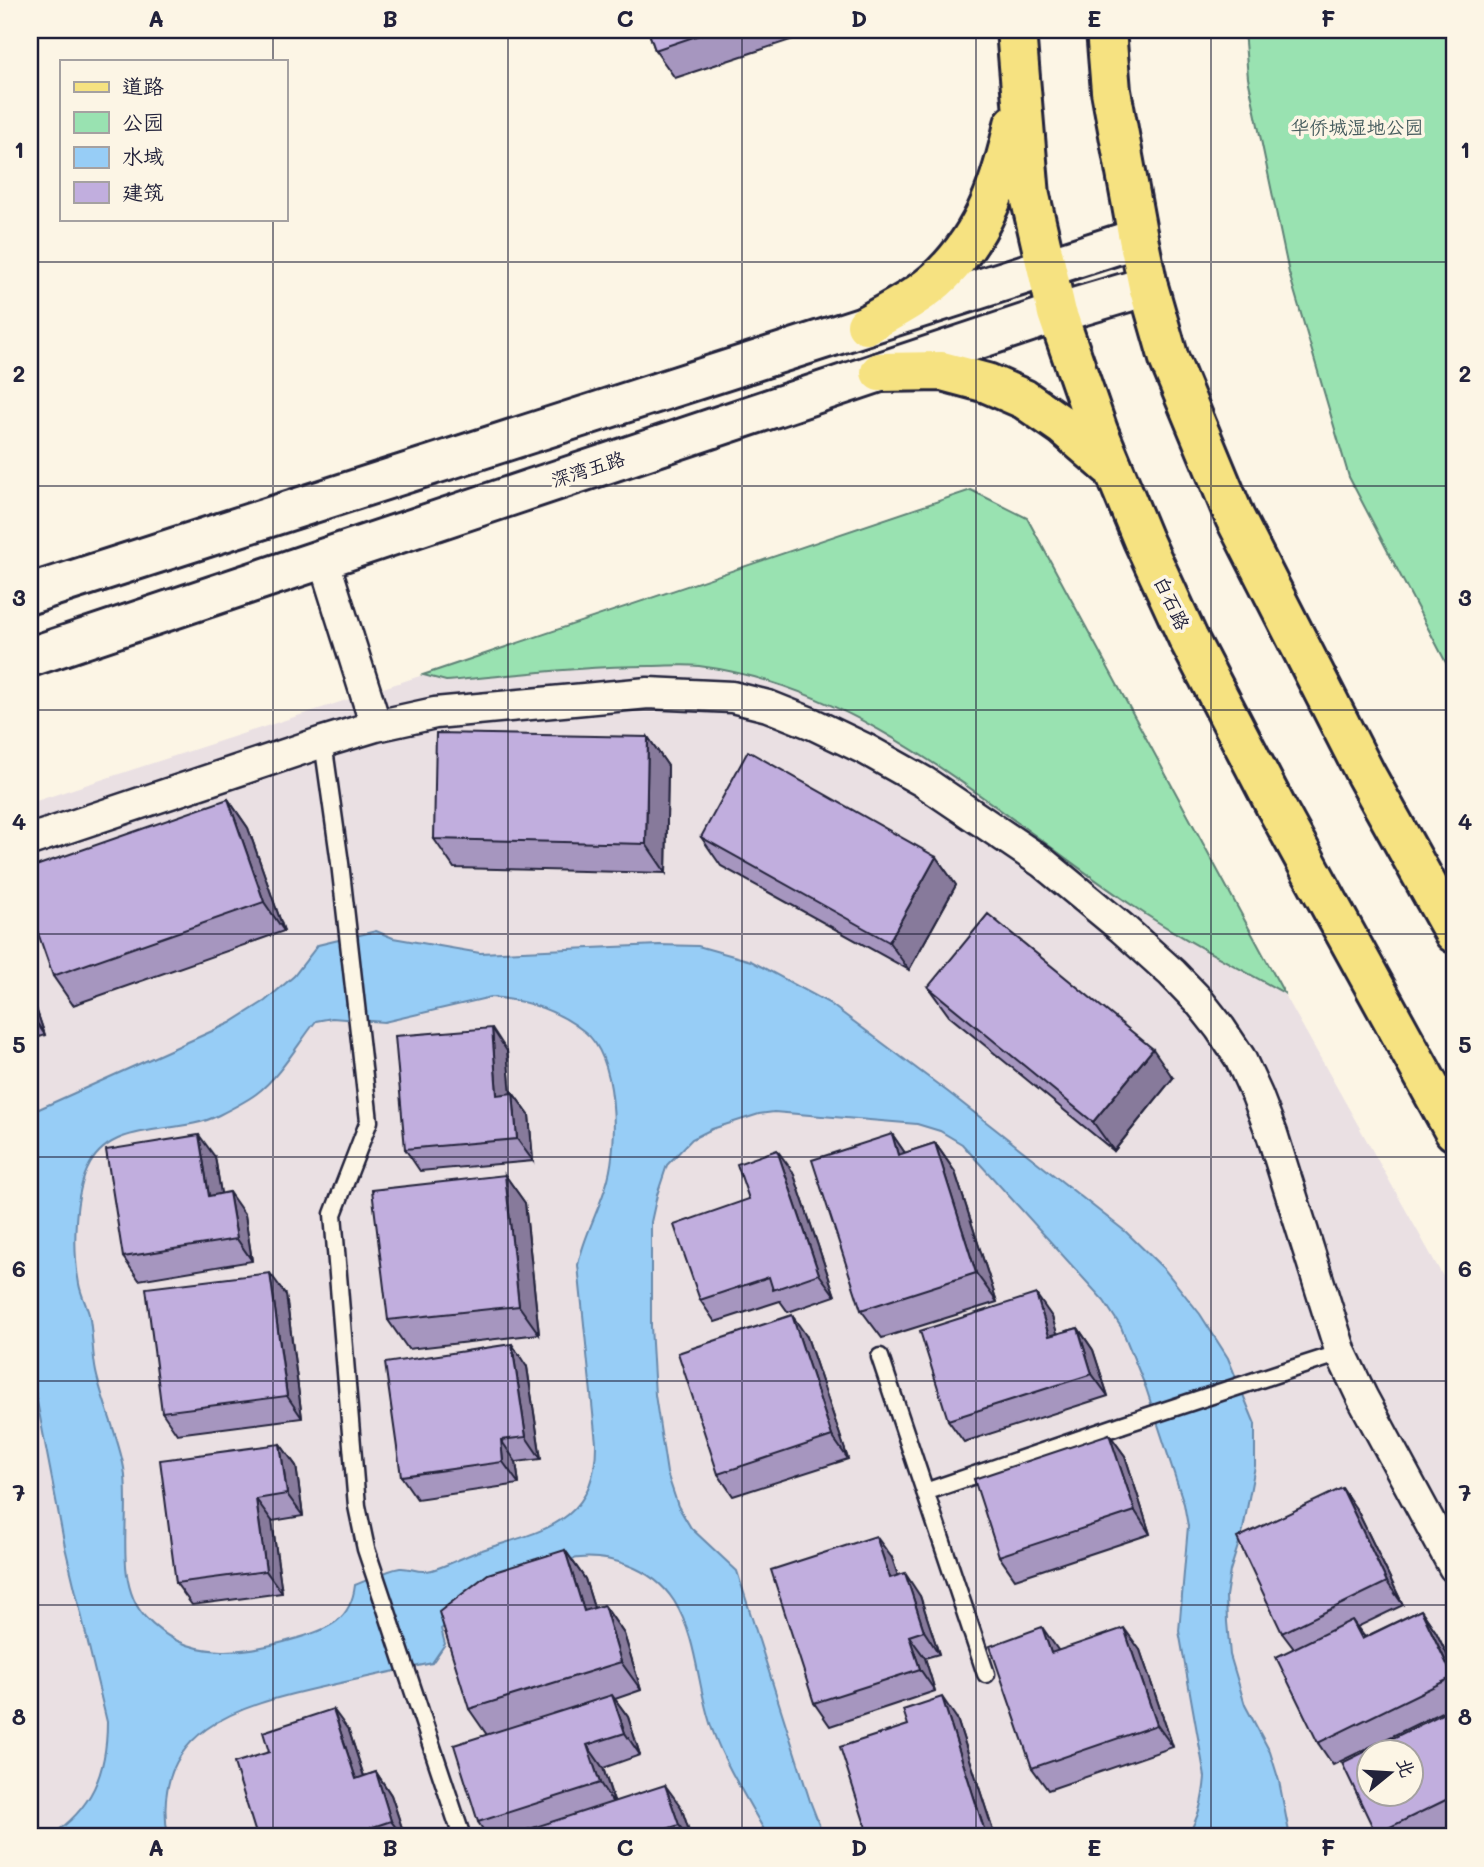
<svg xmlns="http://www.w3.org/2000/svg" width="1484" height="1867" viewBox="0 0 1484 1867" font-family="Mali,'LXGW WenKai TC',sans-serif">
<style>
.built{fill:#eae0e3;fill-rule:evenodd}
.green{fill:#99e2b1;stroke:#5e8276;stroke-width:2}
.water{fill:#97cdf6;stroke:#6889ab;stroke-width:2;fill-rule:evenodd}
.lines{fill:none;stroke-linecap:round;stroke-linejoin:round}
.lane-casing{stroke:#22223b;stroke-width:21}
.street-casing{stroke:#22223b;stroke-width:35}
.secondary-casing{stroke:#22223b;stroke-width:44}
.primary-casing{stroke:#22223b;stroke-width:44}
.lane{stroke:#fcf5e5;stroke-width:16}
.street{stroke:#fcf5e5;stroke-width:30}
.secondary{stroke:#fcf5e5;stroke-width:38}
.primary{stroke:#f6e281;stroke-width:38}
.lane-bridge-casing{stroke:#22223b;stroke-width:21;stroke-linecap:butt}
.lane-bridge{stroke:#fcf5e5;stroke-width:16}
.wall{fill:#a696bf;stroke:#22223b;stroke-width:2}
.shaded-wall{fill:#877a9b;stroke:#22223b;stroke-width:2}
.building{fill:#c1aede;stroke:#22223b;stroke-width:2;fill-rule:evenodd}
.grid{fill:none;stroke:#22223b;stroke-width:2;stroke-opacity:0.55}
.labels{text-anchor:middle;stroke-width:7;stroke-linejoin:round;paint-order:stroke}
.park-label{font-size:19px;fill:#465c5e;stroke:#fcf5e5}
.street-label{font-size:19px;fill:#22223b;stroke:#fcf5e5}
.neatline{fill:none;stroke:#22223b;stroke-width:2.5}
.grid-label{font-size:23px;text-anchor:middle;font-weight:bold;fill:#22223b}
</style>
<rect width="100%" height="100%" fill="#fcf5e5"/>
<filter id="ink" filterUnits="userSpaceOnUse"><feTurbulence type="fractalNoise" baseFrequency=".0143" numOctaves="2"/><feDisplacementMap in="SourceGraphic" scale="14" xChannelSelector="R" yChannelSelector="G"/><feConvolveMatrix kernelMatrix="1 2 1 2 8 2 1 2 1" color-interpolation-filters="sRGB"/></filter>
<g filter="url(#ink)">
<path class="built" d="M971,490L1027,518L1284,993L1454,1296V1837H30V803L423,675ZM1368,1752H1410V1794H1368Z"/>
<path class="green" d="M1244,30H1454V678L1349,477L1289,273L1248,78Z
M971,490L1027,518L1284,993C1234,965 1180,938 1133,906C999,816 867,687 699,666C683,664 667,666 651,666C583,666 514,675 446,681L423,675Z"/>
<path class="water" d="M376,931L393,938L480,953L659,945L698,946L751,961L829,1003L948,1092L1126,1232L1164,1269L1200,1314L1228,1358L1255,1424V1466L1243,1530L1230,1571L1226,1596L1227,1622L1230,1655L1245,1705L1270,1752L1279,1781L1290,1837H1187C1199,1817 1203,1800 1205,1777L1179,1631L1188,1526L1184,1504L1146,1388L1121,1327L1104,1301L962,1144L940,1131L917,1124L774,1112L759,1114L712,1129L692,1139L667,1165L657,1195L651,1222V1326L655,1395L667,1473L678,1506L691,1528L737,1571L810,1801L824,1837H768C749,1802 726,1767 712,1729C697,1688 698,1639 674,1601C653,1568 605,1551 566,1560C555,1563 543,1571 533,1576C512,1586 490,1595 470,1607C460,1613 450,1622 441,1629L445,1644L432,1663C395,1671 359,1679 322,1687C238,1706 149,1730 168,1837H49C92,1809 107,1773 107,1722L65,1547L35,1391L30,1374V1113L230,1023L265,1001L294,976L318,945ZM491,997C525,1000 558,1010 585,1032C618,1059 618,1141 608,1179C600,1209 584,1235 578,1265L596,1443C597,1522 545,1530 482,1550C465,1556 449,1565 432,1570C418,1574 411,1567 400,1568C386,1570 369,1580 355,1585C351,1620 329,1629 298,1638C245,1654 188,1663 145,1617C112,1581 132,1514 124,1468C118,1436 103,1404 96,1372C92,1353 93,1333 89,1314C86,1304 81,1295 79,1284C73,1251 73,1194 90,1164C115,1119 179,1136 219,1115C231,1109 245,1102 256,1094C281,1075 297,1045 316,1021L332,1018L384,1022Z"/>
<g class="lines">
<g class="lane-casing">
<path id="lane" d="M323,742L340,863L369,1121L333,1214L357,1506L366,1549L462,1837
M880,1357L986,1674
M1282,1372L1341,1353
M925,1492L1121,1425"/>
</g>
<g class="street-casing">
<path id="street" d="M323,558L376,726
M30,840L323,742L376,726L435,713L648,693L732,697L768,706L813,724L867,750L924,782L1042,862L1122,928L1172,973L1198,1000L1220,1028L1240,1058L1257,1095L1272,1134L1341,1353L1362,1397L1454,1567"/>
</g>
<g class="secondary-casing">
<path id="secondary" d="M30,594L1138,238
M30,657L880,372L1057,313L1148,286"/>
</g>
<g class="primary-casing">
<path id="primary" d="M1016,30L1030,196L1057,313L1098,431L1143,540L1188,638L1276,807L1454,1131
M1106,30L1111,91L1138,238L1148,286L1169,359L1235,518L1366,775L1454,933
M866,325C893,310 922,295 943,274C985,232 1002,180 1014,124
M880,372L942,371L987,383L1024,399L1063,426L1109,466"/>
</g>
<use href="#lane" class="lane"/>
<use href="#street" class="street"/>
<use href="#secondary" class="secondary"/>
<use href="#primary" class="primary"/>
<g class="lane-bridge-casing">
<path id="lane-bridge" d="M1121,1425L1282,1372"/>
</g>
<use href="#lane-bridge" class="lane-bridge"/>
</g>
<path class="wall" d="M648,30H814L815,32L675,78L655,50Z
M648,737L668,766L666,873L454,868L434,839Z
M228,799L248,828L284,931L73,1005L53,976Z
M701,837L936,857L956,885L909,970L721,866Z
M928,987L1173,1078L1114,1151L949,1016Z
M30,991L45,1035L30,1040Z
M507,1051L511,1093H513L529,1115L533,1161L420,1171L405,1149Z
M892,1134L905,1153L935,1143L955,1172L997,1302L882,1338L861,1310Z
M215,1157L221,1194L245,1215L252,1261L139,1280L123,1257Z
M793,1172L835,1296L788,1312L780,1301L715,1322L700,1300L749,1199Z
M505,1175L525,1203L539,1334L408,1349L388,1320Z
M286,1295L302,1418L177,1434L162,1412Z
M1052,1317L1057,1334L1078,1328L1093,1350L1108,1396L964,1442L948,1420Z
M807,1337L848,1459L733,1496L718,1474Z
M527,1367L541,1459L516,1462L519,1484L417,1499L401,1476Z
M1109,1434L1125,1456L1150,1534L1015,1579L999,1556Z
M280,1444L296,1466L303,1516L272,1521L282,1593L192,1605L176,1583Z
M1357,1510L1403,1605L1357,1627L1365,1637L1421,1610L1436,1632L1454,1669V1706L1333,1765L1318,1743L1294,1649L1282,1633Z
M565,1550L585,1579L594,1608L604,1605L624,1634L641,1690L615,1699L628,1717L640,1755L603,1768L614,1801L681,1807L691,1837H488L478,1822L487,1735L469,1709Z
M892,1558L898,1576L920,1596L939,1654L925,1658L935,1691L830,1726L814,1703Z
M1140,1650L1173,1747L1048,1790L1032,1768L1058,1651Z
M1454,1708V1825L1430,1837H1379L1376,1834Z
M957,1719L995,1837H869Z
M349,1731L364,1776L376,1772L391,1795L405,1837H257Z"/>
<path class="shaded-wall" d="M648,737L668,766L666,873L646,844Z
M228,799L248,828L284,931L264,902Z
M936,857L956,885L909,970L889,942Z
M30,991L45,1035L30,1013Z
M492,1028L507,1051L513,1117L497,1095Z
M1153,1049L1173,1078L1114,1151L1093,1122Z
M513,1093L529,1115L533,1161L517,1139Z
M892,1134L912,1163L898,1155Z
M199,1135L215,1157L225,1218L209,1196Z
M935,1143L955,1172L997,1302L976,1273Z
M777,1150L793,1172L835,1296L819,1274Z
M505,1175L525,1203L539,1334L519,1306Z
M229,1192L245,1215L252,1261L237,1239Z
M270,1273L286,1295L302,1418L287,1396Z
M1036,1294L1052,1317L1065,1359L1049,1336Z
M792,1315L807,1337L848,1459L832,1436Z
M1078,1328L1093,1350L1108,1396L1092,1374Z
M512,1344L527,1367L541,1459L526,1437Z
M1109,1434L1125,1456L1150,1534L1135,1511Z
M501,1440L516,1462L519,1484L503,1462Z
M280,1444L296,1466L303,1516L287,1494Z
M1342,1488L1357,1510L1403,1605L1387,1582Z
M256,1499L272,1521L282,1593L266,1571Z
M876,1536L892,1558L906,1600L890,1578Z
M565,1550L585,1579L604,1640L584,1611Z
M905,1573L920,1596L939,1654L924,1631Z
M604,1605L624,1634L641,1690L621,1662Z
M1421,1610L1436,1632L1454,1669V1678Z
M1352,1620L1368,1642L1362,1639Z
M1042,1627L1058,1650L1066,1675L1051,1653Z
M1124,1628L1140,1650L1173,1747L1157,1725Z
M909,1636L925,1658L935,1691L920,1669Z
M612,1695L628,1717L640,1755L625,1733Z
M942,1697L957,1719L995,1837H989L985,1832Z
M333,1709L349,1731L372,1801L356,1779Z
M587,1745L603,1768L615,1806L600,1783Z
M376,1772L391,1795L405,1837H403L391,1821Z
M665,1785L681,1807L691,1837H687L679,1825Z"/>
<path class="building" d="M648,30H714L655,50Z
M436,733L648,737L646,844L434,839Z
M748,751L936,857L889,942L701,837Z
M228,799L264,902L53,976L30,910V868Z
M988,914L1153,1049L1093,1122L928,987Z
M492,1028L497,1095L513,1093L517,1139L405,1149L395,1036Z
M892,1134L898,1155L935,1143L976,1273L861,1310L812,1160Z
M199,1135L209,1196L229,1192L237,1239L123,1257L106,1150Z
M777,1150L819,1274L773,1290L769,1277L700,1300L674,1225L749,1199L737,1164Z
M505,1175L519,1306L388,1320L372,1190Z
M270,1273L287,1396L162,1412L146,1288Z
M1036,1294L1049,1336L1078,1328L1092,1374L948,1420L920,1331Z
M792,1315L832,1436L718,1474L678,1353Z
M512,1344L526,1437L501,1440L503,1462L401,1476L385,1363Z
M1109,1434L1135,1511L999,1556L974,1479Z
M280,1444L287,1494L256,1499L266,1571L176,1583L160,1460Z
M1342,1488L1387,1582L1282,1633L1237,1538Z
M876,1536L890,1578L905,1573L924,1631L909,1636L920,1669L814,1703L771,1570Z
M565,1550L584,1611L604,1605L621,1662L469,1709L439,1612L488,1574Z
M1421,1610L1453,1677L1318,1743L1276,1657L1352,1620L1362,1639Z
M1042,1627L1051,1653L1124,1628L1157,1725L1032,1768L990,1646Z
M612,1695L625,1733L587,1745L600,1783L478,1822L454,1745Z
M942,1697L985,1832L970,1837H869L840,1747L908,1725L903,1710Z
M1454,1708V1796L1376,1834L1342,1763ZM1368,1752H1410V1794H1368Z
M333,1709L356,1779L376,1772L391,1821L361,1831L363,1837H257L234,1763L269,1752L263,1732Z
M665,1785L679,1825L648,1835V1837H519L517,1833Z
M1454,1833V1837H1446Z"/>
</g>
<path class="grid" d="M273,30V61M508,30V1837M742,30V1837M976,30V1837M1211,30V1837M273,219V1837M30,262H1454M30,486H1454M30,710H1454M30,934H1454M30,1157H1454M30,1381H1454M30,1605H1454"/>
<g class="labels">
<g class="park-label">
<text x="1357" y="134">华侨城湿地公园</text>
</g>
<g class="street-label">
<text transform="translate(588 469) rotate(-18)" y="7">深湾五路</text>
<text transform="translate(1172 603) rotate(65)" y="7">白石路</text>
</g>
</g>
<rect width="1484" height="1867" fill="none" stroke="#fcf5e5" stroke-width="77"/>
<rect x="60" y="60" width="228" height="161" fill="#fcf5e5" stroke="#a5a1a1" stroke-width="2"/>
<rect x="74" y="82" width="35" height="10" fill="#f6e281" stroke="#a5a1a1" stroke-width="2"/>
<text x="122" y="94" font-size="21" fill="#22223b">道路</text>
<rect x="74" y="112" width="35" height="21" fill="#99e2b1" stroke="#a5a1a1" stroke-width="2"/>
<text x="122" y="130" font-size="21" fill="#22223b">公园</text>
<rect x="74" y="147" width="35" height="21" fill="#97cdf6" stroke="#a5a1a1" stroke-width="2"/>
<text x="122" y="164" font-size="21" fill="#22223b">水域</text>
<rect x="74" y="182" width="35" height="21" fill="#c1aede" stroke="#a5a1a1" stroke-width="2"/>
<text x="122" y="200" font-size="21" fill="#22223b">建筑</text>
<g transform="translate(1390 1773) rotate(72)"><circle r="33" fill="#fcf5e5" stroke="#a5a1a1" stroke-width="2"/>
<path d="M0-5L12 26L0 18L-12 26Z" fill="#22223b"/>
<text y="-10" font-size="19" font-weight="bold" text-anchor="middle" fill="#22223b">北</text>
</g>
<rect x="38" y="38" width="1408" height="1790" class="neatline"/>
<g class="grid-label">
<text x="156" y="27">A</text>
<text x="390" y="27">B</text>
<text x="625" y="27">C</text>
<text x="859" y="27">D</text>
<text x="1094" y="27">E</text>
<text x="1328" y="27">F</text>
<text x="19" y="158">1</text>
<text x="1465" y="158">1</text>
<text x="19" y="382">2</text>
<text x="1465" y="382">2</text>
<text x="19" y="606">3</text>
<text x="1465" y="606">3</text>
<text x="19" y="830">4</text>
<text x="1465" y="830">4</text>
<text x="19" y="1053">5</text>
<text x="1465" y="1053">5</text>
<text x="19" y="1277">6</text>
<text x="1465" y="1277">6</text>
<text x="19" y="1501">7</text>
<text x="1465" y="1501">7</text>
<text x="19" y="1725">8</text>
<text x="1465" y="1725">8</text>
<text x="156" y="1856">A</text>
<text x="390" y="1856">B</text>
<text x="625" y="1856">C</text>
<text x="859" y="1856">D</text>
<text x="1094" y="1856">E</text>
<text x="1328" y="1856">F</text>
</g>
</svg>
